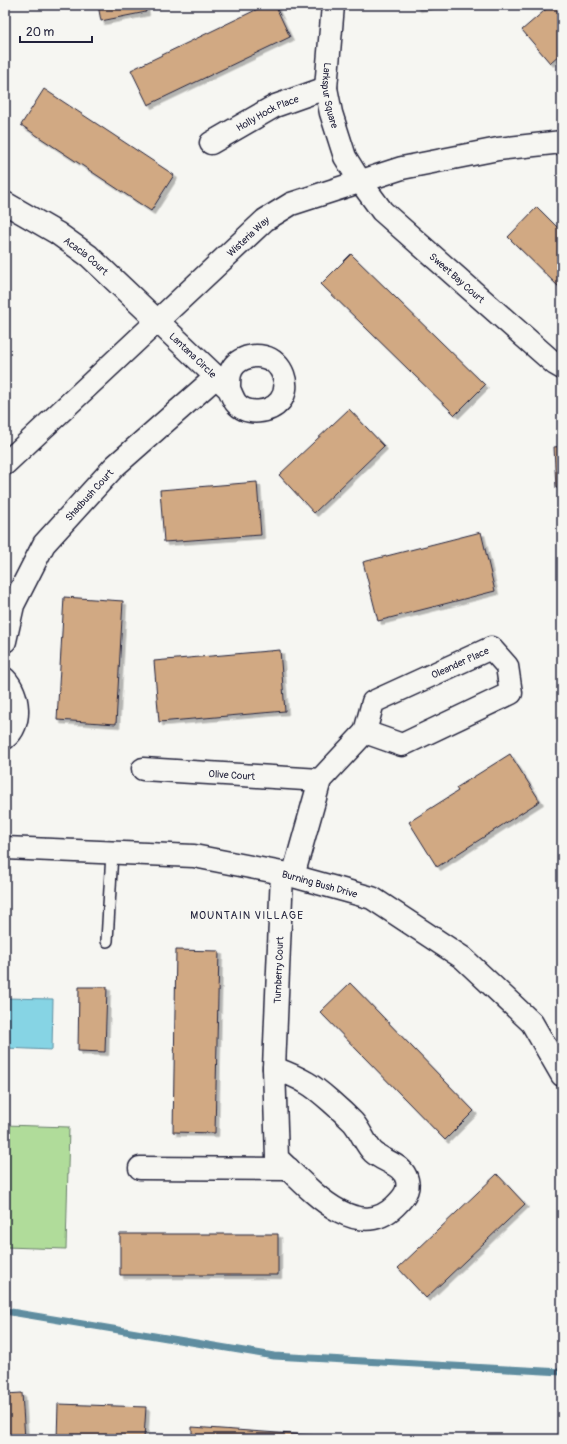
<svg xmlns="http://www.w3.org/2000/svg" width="567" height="1444" viewBox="0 0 567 1444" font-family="Pangolin,sans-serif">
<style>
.green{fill:#b0dc9a;stroke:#697f6a}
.water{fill:#86d4e4;stroke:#5e8da0}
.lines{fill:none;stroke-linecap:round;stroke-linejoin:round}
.stream{stroke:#5e8da0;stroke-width:7}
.building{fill:#d1a983;stroke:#22223b;filter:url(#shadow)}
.service-casing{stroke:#22223b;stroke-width:14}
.minor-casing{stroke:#22223b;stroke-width:25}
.service{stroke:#f6f6f2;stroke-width:11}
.minor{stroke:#f6f6f2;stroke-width:22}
.labels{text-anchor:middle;stroke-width:4;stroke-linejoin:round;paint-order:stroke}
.street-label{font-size:10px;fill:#22223b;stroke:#f6f6f2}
.neighbourhood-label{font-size:11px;letter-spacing:1px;fill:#22223b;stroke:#f6f6f2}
</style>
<defs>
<filter id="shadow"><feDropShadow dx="3.5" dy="3.5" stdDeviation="0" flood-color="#0004"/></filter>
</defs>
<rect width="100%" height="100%" fill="#f6f6f2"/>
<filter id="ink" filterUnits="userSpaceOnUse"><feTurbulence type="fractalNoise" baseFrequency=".025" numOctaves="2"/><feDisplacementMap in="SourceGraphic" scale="8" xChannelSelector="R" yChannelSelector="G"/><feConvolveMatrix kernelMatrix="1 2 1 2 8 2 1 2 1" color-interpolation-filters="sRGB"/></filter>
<g filter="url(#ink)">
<path class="green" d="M5,1125L69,1127L66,1249L5,1247Z"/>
<path class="water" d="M5,998L53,999L52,1050L5,1048Z"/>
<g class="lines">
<path class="stream" d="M5,1311L274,1356L562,1372"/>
</g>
<path class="building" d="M98,5H145L146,12L101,21Z
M266,5H275L290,37L148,105L131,70Z
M416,5H433L417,8Z
M551,5H562V52L550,63L522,30Z
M44,89L174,175L151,211L21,125Z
M537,207L562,232V290L508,237Z
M351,254L485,385L455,415L321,284Z
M349,409L384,446L314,513L279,475Z
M562,446V488H556L554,447Z
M257,482L261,535L164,542L160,490Z
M481,532L495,591L378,621L363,562Z
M64,597L123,601L116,724L57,720Z
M280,650L285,711L159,722L154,661Z
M510,754L540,801L437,867L409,822L458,791L456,788Z
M176,950L219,951L215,1133L173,1132Z
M350,983L474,1111L445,1140L320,1012Z
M79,987H107L105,1052L78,1051Z
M497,1174L525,1204L426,1298L398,1268Z
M120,1234H278V1275H120Z
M22,1393L25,1439H5V1394Z
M58,1404L146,1407L144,1439H57Z
M192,1427L364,1439H192Z"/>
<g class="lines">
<g class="service-casing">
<path id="service" d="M107,941L112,853"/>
</g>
<g class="minor-casing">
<g id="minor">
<path id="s1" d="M333,5L326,88L331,113L345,157L360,181L382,211L555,364L562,368"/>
<path id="s2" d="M211,143L275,106L326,88"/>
<path id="s3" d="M5,203L57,233L89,256L229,389C229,384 229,378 230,374C234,359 251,354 264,357C282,361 292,386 280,401C270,413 247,416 236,403C233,399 231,393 229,389"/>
<path id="s4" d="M5,464L265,220L291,204L402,168L498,149L562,142"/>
<path id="s5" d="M5,641L13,605L44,544L115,466L216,377"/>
<path d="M5,679C19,693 23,725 5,738"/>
<path id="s6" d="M143,769L320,780"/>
<path id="s7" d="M5,848L194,856L282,873L372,898L463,958L532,1023L562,1075"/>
<path id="s8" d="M293,876L320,780L365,732L373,702L491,648L507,666L511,693L402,745L365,732"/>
<path d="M274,1068C285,1072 297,1077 307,1083C318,1089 343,1112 353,1122C361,1131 365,1144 373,1152C384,1162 403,1164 407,1180C410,1191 402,1199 395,1206C355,1245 305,1184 277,1158Z"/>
<path id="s9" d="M274,1068L282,873"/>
<path d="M140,1168L289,1169"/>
</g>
</g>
<use href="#service" class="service"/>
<use href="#minor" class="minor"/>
</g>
</g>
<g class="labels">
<g class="street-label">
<text dy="4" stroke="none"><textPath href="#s1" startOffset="91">Larkspur Square</textPath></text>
<text dy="4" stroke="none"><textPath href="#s2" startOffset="64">Holly Hock Place</textPath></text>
<text dy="4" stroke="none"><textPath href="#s4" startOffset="333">Wisteria Way</textPath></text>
<text dy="4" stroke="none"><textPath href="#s3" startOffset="97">Acacia Court</textPath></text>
<text dy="4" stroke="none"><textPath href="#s1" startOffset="321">Sweet Bay Court</textPath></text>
<text dy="4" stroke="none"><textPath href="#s3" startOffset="243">Lantana Circle</textPath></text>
<text dy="4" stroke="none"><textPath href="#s5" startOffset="172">Shadbush Court</textPath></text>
<text dy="4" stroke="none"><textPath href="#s8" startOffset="292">Oleander Place</textPath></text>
<text dy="4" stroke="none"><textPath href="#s6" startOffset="89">Olive Court</textPath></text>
<text dy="4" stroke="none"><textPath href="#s7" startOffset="318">Burning Bush Drive</textPath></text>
<text dy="4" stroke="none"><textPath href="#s9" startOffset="98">Turnberry Court</textPath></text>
</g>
<g class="neighbourhood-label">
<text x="247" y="919">MOUNTAIN VILLAGE</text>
</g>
</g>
<rect width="567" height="1444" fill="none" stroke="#f6f6f2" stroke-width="20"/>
<rect x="10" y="10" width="547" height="1424" fill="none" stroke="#22223b" stroke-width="1.5" filter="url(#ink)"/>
<path d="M20 36v6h72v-6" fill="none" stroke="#22223b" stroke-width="2"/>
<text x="26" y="36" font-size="12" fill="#22223b" stroke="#f6f6f2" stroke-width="3" paint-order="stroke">20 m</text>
</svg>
